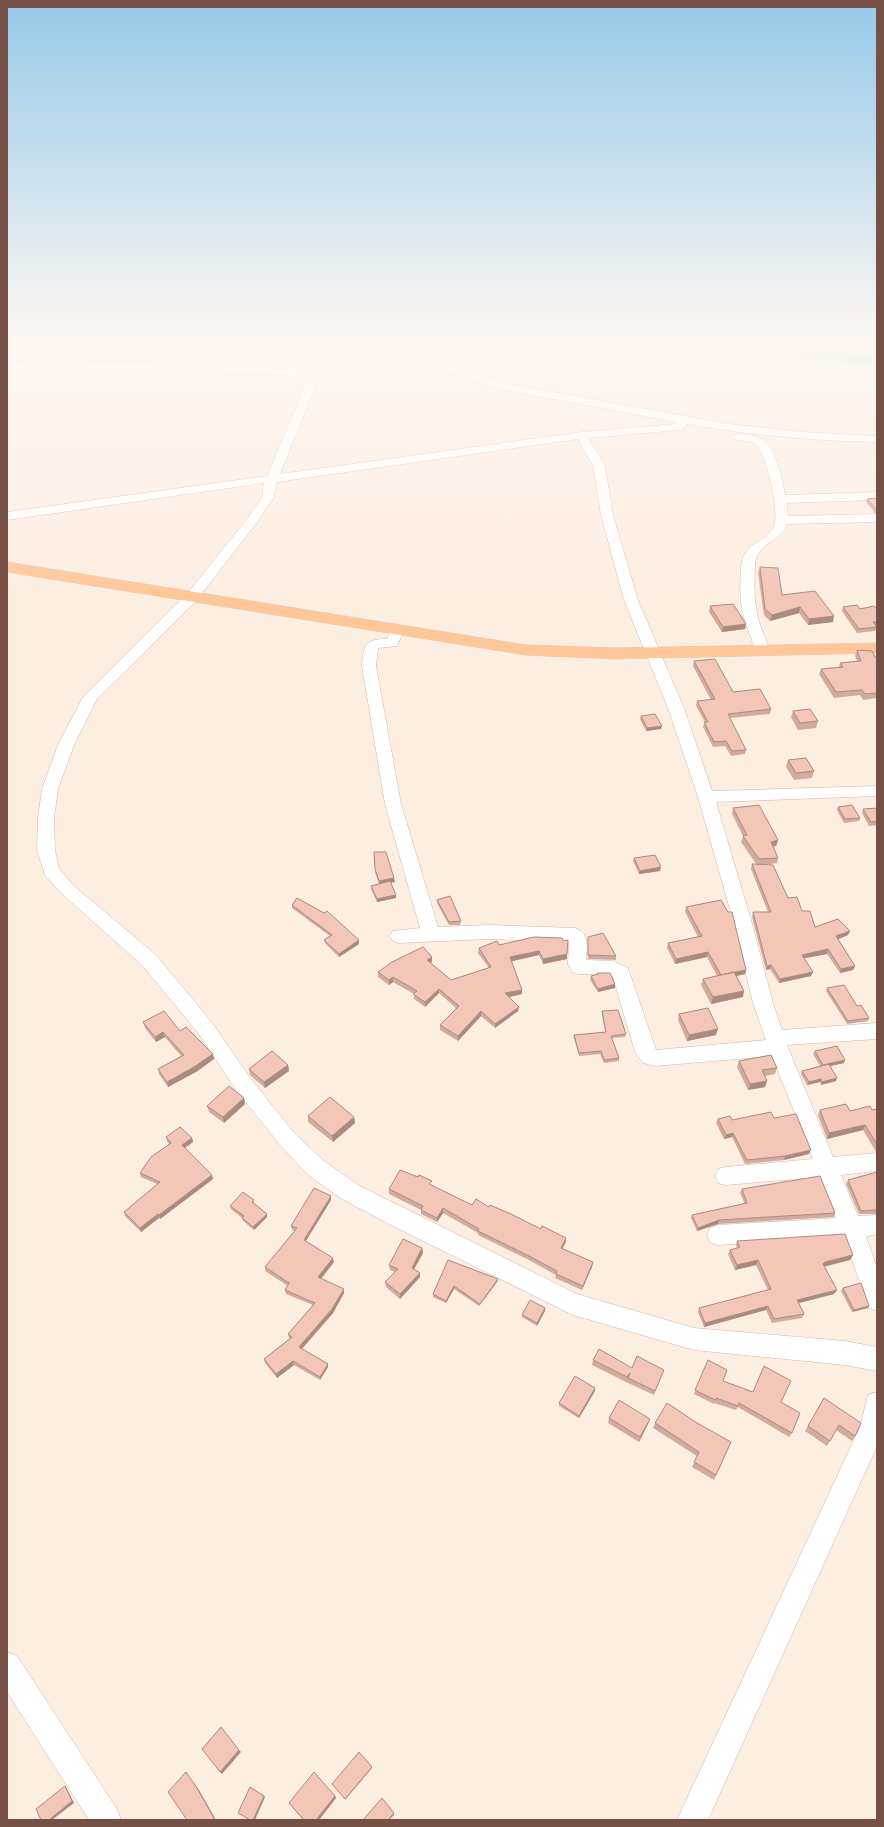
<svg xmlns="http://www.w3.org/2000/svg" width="884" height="1827" viewBox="0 0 884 1827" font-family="'Source Sans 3',sans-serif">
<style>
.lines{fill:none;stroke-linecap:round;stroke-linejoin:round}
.river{fill:#b6e8e7;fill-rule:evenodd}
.street-casing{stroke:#d1b6ab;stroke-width:1}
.primary-casing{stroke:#d9cecb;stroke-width:1}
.street{fill:#fff;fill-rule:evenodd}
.primary{fill:#ffc797;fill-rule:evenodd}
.wall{fill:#d2aa9e}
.shaded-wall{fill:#ab8b81}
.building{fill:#f4c6b8;stroke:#ab8b81}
</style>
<rect width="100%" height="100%" fill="#fdeee2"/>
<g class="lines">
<path class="river" d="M679,340H721L877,356V366L711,349L682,344Z"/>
<g class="street-casing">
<path id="street" d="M257,340H268L310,378L316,369L349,340H360L324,373L316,385L280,474L582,432L675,424L676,422L510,391L478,383L443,370L381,342L380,340H393L461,370L510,384L729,424L803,432L877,436V442C813,441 750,435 687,424L684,429L680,430L589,438L605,466L613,515L638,600L684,708L712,791L877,786V796L716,802L751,920L773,1003L782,1030L877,1023V1039L787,1045L833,1157L877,1153V1171L841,1175L858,1216L877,1215V1235L866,1236L877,1268V1311L869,1308L844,1237L718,1245L710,1242L707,1235L710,1228L718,1225L836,1218L820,1177L726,1185L718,1183L715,1176L718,1169L726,1167L813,1159L772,1056L655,1066L643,1063L635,1052L613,977L610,975L579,974L572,972L568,964L569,942L488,939L399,943L393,941L390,936L393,931L420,928L385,804L362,666C364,646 363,639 387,639L392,627H402L404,630L397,646L378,648L376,666L401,804L438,927L488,925L575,928C590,933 587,947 586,960L613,961L628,968L656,1050L766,1040L753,1003L733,920L698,797L668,708L624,600L601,515L593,466L578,439L277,482L274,497L258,521L196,601L97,699L74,745L58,789L54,818L55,850L59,869L74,886L156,955L213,1024L250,1078L295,1134L324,1161L358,1185L577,1294L694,1328L845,1341L877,1347V1371L845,1365L694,1350L573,1315L393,1226L342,1199L308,1175L281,1146L236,1090L199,1034L142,965L62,894L45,875L37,850L38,818L42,789L58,745L83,697L186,595L247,519L262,497L264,483L7,520V512L267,476L305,386L295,376L149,369L7,368V362L149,363L288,369Z
M738,434C746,434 755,435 762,439C776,446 783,481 785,495L877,492V500L787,503L788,516L877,514V522L787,524C782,540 766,541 758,554C754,560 755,566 755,572C753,606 757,619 770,650L768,653H758L756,650C744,622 738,604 741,573C741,569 741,565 742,561C747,542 765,542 773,529C781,515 767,458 757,446C752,440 741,441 734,439L732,437L734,435Z
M877,1392V1446L708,1820H677L860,1427L868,1395Z
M7,1652L17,1656L117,1809L121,1820H89L7,1692Z"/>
</g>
<g class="primary-casing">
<path id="primary" d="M7,562L526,645L615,648L877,643V653L615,659L526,655L7,572Z"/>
</g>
<use href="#street" class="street"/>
<use href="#primary" class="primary"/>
</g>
<path class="wall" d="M877,498V513H875L866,502L867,499Z
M760,567L782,595L833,622L808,625L799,613L770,621L764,615L758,573Z
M710,606L745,629L722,632L709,612Z
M843,607L860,609H877V626H876L877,627L875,631L857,633L842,611Z
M857,650L875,657H877V698L863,700L860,695L834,698L819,674L821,669L839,667L840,663L857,661L855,656Z
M694,661L733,692L771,709L770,714L730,718L746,750L745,754L731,756L725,746L713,747L703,727L705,722L696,706L697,701L711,700L693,666Z
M793,711L818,721L816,728L798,730L791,717Z
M641,716L662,726L661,729L646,731L640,719Z
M788,760L814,771L812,778L794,780L786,767Z
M838,807L860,818L859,821L844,823L837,810Z
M733,808L778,840L776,846H773L778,858L777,863L762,865L788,898L802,911L815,927L848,935L838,939L855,966L853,970L840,973L827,954L804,958L813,972L811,976L779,983L770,969L766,970L752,917L753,912H768L751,869L752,864L757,865L741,842L743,836L732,814Z
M877,808V825L869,826L862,813L863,809Z
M374,852L395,882H391L396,895V898L377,902L371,889V886L379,884L375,872Z
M634,858L660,871L639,874L633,861Z
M437,900L461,921L460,925H449L437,903Z
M292,905L324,913L359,940V944L339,957L325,943L324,940L330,936L292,908Z
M686,907L728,912L746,970L745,974L736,976L743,997L711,1004L701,985L703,979L717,976L707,957L675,964L667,948L668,943L698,937L685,912Z
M588,937L616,956V960L588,959Z
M499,945L567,954V959L543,964L539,955L511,961L522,990V994L509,997L518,1011L495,1028L481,1016L458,1041L440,1030V1025L456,1008L439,993L425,1007L414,999V994L393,982L389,985L378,977V972L432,962L431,963L451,980L489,968L478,953L479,948Z
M597,973L615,988L598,992L590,980L591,976L597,975Z
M827,988L857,1006L869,1018L868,1021L847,1024L826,991Z
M602,1011L626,1034L625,1037L612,1038L619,1058V1061L604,1063L600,1054L579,1056L574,1038V1035L605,1032L602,1014Z
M679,1014L716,1035L687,1041L678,1020Z
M143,1022L180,1031L213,1054L214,1059L196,1072L168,1087L159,1074L158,1069L181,1056L165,1037L156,1042L145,1028Z
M815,1051L844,1063L830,1066L837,1078L836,1081L821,1085L820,1082L807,1085L801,1074L802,1071L820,1066L813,1054Z
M739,1061L777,1068L775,1074L765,1076L767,1081L765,1087L748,1090L737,1067Z
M288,1065L289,1071L265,1088L250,1075L249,1069Z
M244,1098L245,1104L224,1123L209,1112L207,1106Z
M877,1109V1152H876L863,1130L827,1139L818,1115L820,1110L850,1111L872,1110Z
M308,1116L354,1117L355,1123L333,1142L308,1122Z
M774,1118L809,1154L784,1160L745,1164L732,1137L724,1139L716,1123L718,1119L732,1120Z
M166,1137L192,1138L193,1142L185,1148L213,1179L160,1219L159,1218L141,1232L125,1216L124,1212L157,1184L141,1177L140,1173L169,1144L167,1141Z
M877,1172V1214H859L846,1184L848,1180Z
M431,1185L472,1205L489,1207L541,1229L566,1238V1242L562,1249L592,1267L582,1290L555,1278L556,1275L527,1259L478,1235V1233L443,1213L437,1222L421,1214V1210L389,1194V1189Z
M742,1189L835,1213L834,1217L718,1224L697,1231L691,1218L692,1215L745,1204L740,1193Z
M254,1200V1203L267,1214V1217L254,1230L243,1221L242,1218L231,1209L230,1206Z
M331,1200L306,1241L334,1262L321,1279L344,1293L333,1313L302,1349L328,1364V1367L320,1380L294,1365L277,1378L265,1363L264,1359L290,1338H289L288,1334L313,1305L286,1294L285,1290L288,1286L265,1271V1267L295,1231L292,1230L291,1226Z
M737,1241L853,1255L850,1260L824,1266L837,1290L834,1294L799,1303L804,1314L802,1318L772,1323L766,1310L704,1327L698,1312L699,1308L768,1290L756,1265L735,1270L728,1254L730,1250L737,1248L736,1245Z
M422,1248L423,1253L414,1269L420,1273V1277L400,1299L386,1287L385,1282L395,1272L390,1270L389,1265Z
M448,1260L498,1279L497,1282L479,1306L454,1289L446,1303L433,1297V1294Z
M843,1288L869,1306L868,1308L852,1312L841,1291Z
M545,1311L537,1326L522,1317V1315Z
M593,1360L632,1368L664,1370L654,1395L626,1382L627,1380L626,1382L592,1365Z
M708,1360L723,1381L781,1402L792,1433L789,1437L738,1407L736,1410L714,1403V1404L694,1394Z
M595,1391L579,1418L559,1406V1403Z
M824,1398L855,1436L852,1441L836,1430L827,1446L805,1431Z
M609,1418L648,1424L639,1442L608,1423Z
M655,1423H697L731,1442L714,1480L692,1467L697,1456L653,1428Z
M335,1796L336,1798L319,1820H303L289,1803Z"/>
<path class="shaded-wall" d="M800,607L799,613L770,621L772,615Z
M834,616L833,622L808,625L809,619Z
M746,624L745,629L722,632L723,627Z
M662,726L661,729L646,731L647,728Z
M778,840L776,846L769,847L771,842Z
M661,867L660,871L639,874L640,871Z
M394,878L395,882L379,884V881Z
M396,895V898L377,902V899Z
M850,931L848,935L834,941L836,936Z
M359,940V944L339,957V954Z
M828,949L827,954L801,959L802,955Z
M539,951V955L509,962L510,957Z
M708,952L707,957L675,964L676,959Z
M567,954V959L543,964V959Z
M432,957V962L427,964V960Z
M771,965L770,969L766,970L767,966Z
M855,966L853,970L840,973L841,969Z
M746,970L745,974L720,980L721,975Z
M813,972L811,976L779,983L780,979Z
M393,977V982L389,985V980Z
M615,984V988L598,992V989Z
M439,989V993L425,1007V1002Z
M522,990V994L505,998V993Z
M744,991L743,997L711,1004L713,997Z
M519,1007L518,1011L495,1028V1024Z
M481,1011V1016L458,1041V1036Z
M718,1029L716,1035L687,1041L689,1035Z
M163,1032L165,1037L156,1042L155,1037Z
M213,1054L214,1059L196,1072L168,1087L167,1082Z
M845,1060L844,1063L821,1068L823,1065Z
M288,1065L289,1071L265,1088L264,1082Z
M837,1078L836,1081L821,1085L822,1082Z
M821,1079L820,1082L807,1085L809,1082Z
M767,1081L765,1087L748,1090L750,1084Z
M244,1098L245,1104L224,1123L223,1117Z
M354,1117L355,1123L333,1142L332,1136Z
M865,1125L863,1130L827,1139L829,1133Z
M733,1133L732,1137L724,1139L726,1135Z
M192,1138L193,1142L183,1149L182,1145Z
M811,1150L809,1154L784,1160L785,1156Z
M212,1175L213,1179L160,1219L159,1215Z
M331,1196V1200L304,1244V1240Z
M443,1208V1213L437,1222V1218Z
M158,1214L159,1218L141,1232L140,1228Z
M267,1214V1217L254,1230L253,1227Z
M719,1220L718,1224L697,1231L698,1228Z
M566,1238V1242L560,1253L561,1248Z
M422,1248L423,1253L412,1273V1268Z
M853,1255L850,1260L823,1267V1264L825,1262Z
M333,1258L334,1262L319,1281L318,1277Z
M758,1260L756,1265L735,1270L737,1265Z
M593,1262L592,1267L582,1290L583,1286Z
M420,1273V1277L400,1299V1294Z
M498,1279L497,1282L479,1306L480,1304Z
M454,1286V1289L446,1303V1301Z
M344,1289V1293L333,1313L300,1351L299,1347Z
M837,1290L834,1294L795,1304L797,1300Z
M768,1306L766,1310L704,1327L705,1323Z
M869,1306L868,1308L852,1312L854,1310Z
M545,1308V1311L537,1326V1323Z
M293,1361L294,1365L277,1378L276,1374Z
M328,1364V1367L320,1380V1377Z
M595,1388V1391L579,1418V1416Z
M650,1419L648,1424L639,1442L640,1437Z
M239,1750L241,1752L222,1774L220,1772Z
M372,1767V1768L345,1800V1799Z
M188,1775L199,1790L216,1820H215Z
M65,1786L66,1787L74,1803L52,1820H49Z
M264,1796L265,1797L255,1820H253Z
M335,1796L336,1798L319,1820H316Z
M394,1813V1815L389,1820H388Z"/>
<path class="building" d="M877,498V509H876L867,499Z
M760,567L778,568L782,595L815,591L834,616L809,619L800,607L772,615L765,609Z
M733,604L746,624L723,627L710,606Z
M857,605L860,609L874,606L877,609V622H873L877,627L859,629L843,607Z
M857,650L872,651L875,657H877V693L865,694L862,690L836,692L821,669L843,667L840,663L861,661Z
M715,659L733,692L760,689L771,709L728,714L746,750L732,751L726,741L714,742L704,722H708L697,701L715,699L694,661Z
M810,709L818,721L800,723L793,711Z
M655,714L662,726L647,728L641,716Z
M806,758L814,771L796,773L788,760Z
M759,805L778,840L771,842L778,858L759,859L743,836L747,835L733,808Z
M852,805L860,818L845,819L838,807Z
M877,808V821L871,822L863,809Z
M374,852H386L394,878L379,881L375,869Z
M655,855L661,867L640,871L634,858Z
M752,864L773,865L788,898L797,897L802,911H810L815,927L838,919L850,931L836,936L855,966L841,969L828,949L802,955L813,972L780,979L771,965L767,966L753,912H771Z
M390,881L396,895L377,899L371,886Z
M450,896L461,921L449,922L437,900Z
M297,898L324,913L327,911L359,940L339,954L324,940L332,935L292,905Z
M721,900L728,912H732L746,970L721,975L708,952L676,959L668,943L702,936L686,907Z
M603,933L616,956L588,955V937Z
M534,937L562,938L563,941L568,940L567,954L543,959L539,951L510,957L522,990L505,993L519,1007L495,1024L481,1011L458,1036L440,1025L459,1006L439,989L425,1002L413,994L417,991L393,977L389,980L378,972L392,962L423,947L432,957L427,960L451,980L491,967L479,948L497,941L499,945Z
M734,972L744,991L713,997L703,979Z
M597,973H610L615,984L598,989L591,976L598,974Z
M844,985L857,1006L861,1005L869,1018L848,1021L827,988Z
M708,1008L718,1029L689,1035L679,1014Z
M618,1010L626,1034L611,1036L619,1058L604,1060L601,1051L579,1053L574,1035L606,1032L602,1011Z
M164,1011L180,1031L186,1027L213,1054L194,1067L167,1082L158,1069L184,1055L163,1032L155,1037L143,1022Z
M837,1046L845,1060L823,1065L815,1051Z
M272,1051L288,1065L264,1082L249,1069Z
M771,1055L777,1068L762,1070L767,1081L750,1084L739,1061Z
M829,1064L837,1078L822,1082L821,1079L809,1082L802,1071Z
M229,1086L244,1098L223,1117L207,1106Z
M330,1097L354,1117L332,1136L308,1116Z
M846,1104L850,1111L870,1106L872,1110L877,1109V1144L865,1125L829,1133L820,1110Z
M771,1112L774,1118L796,1114L811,1150L785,1156L747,1160L733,1133L726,1135L718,1119L730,1116L732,1120Z
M180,1127L192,1138L182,1145L212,1175L159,1215L158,1214L140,1228L124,1212L160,1182L140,1173L151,1157L171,1143L166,1137Z
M400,1170L418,1177L419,1175L432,1181L429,1184L472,1205L476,1199L489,1207L490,1205L511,1214L541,1229L542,1226L566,1238L561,1248L593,1262L583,1286L556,1274L557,1271L527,1255L478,1231L479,1229L443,1208L437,1218L421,1210L423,1206L389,1189Z
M877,1172V1210L861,1211L848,1180Z
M820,1176L835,1213L719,1220L698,1228L692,1215L747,1203L742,1189Z
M314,1188L331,1196L304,1240L333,1258L318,1277L344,1289L332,1309L299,1347L328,1364L320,1377L293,1361L276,1374L264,1359L292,1337L288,1334L315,1303L285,1290L289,1283L265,1267L297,1228L291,1226Z
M243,1192L254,1200L252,1202L267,1214L253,1227L242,1218L244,1216L230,1206Z
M845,1234L853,1255L825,1262L823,1264L837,1290L797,1300L804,1314L774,1319L768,1306L705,1323L699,1308L771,1289L758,1260L737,1265L730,1250L740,1247L737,1241Z
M403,1239L422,1248L412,1268L420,1273L400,1294L385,1282L398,1269L389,1265Z
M448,1260L498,1279L480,1304L454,1286L446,1301L433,1294Z
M861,1283L869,1306L854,1310L843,1288Z
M530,1300L545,1308L537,1323L522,1315Z
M599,1349L632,1368L637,1356L664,1370L655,1391L628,1378L630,1373L627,1377L593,1360Z
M708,1360L727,1370L723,1381L753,1392L764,1366L791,1381L781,1402L800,1413L792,1433L739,1403L738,1406L716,1398L715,1400L695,1390Z
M575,1376L595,1388L579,1416L559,1403Z
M824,1398L861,1423L855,1436L839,1425L830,1441L808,1426Z
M619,1400L650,1419L640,1437L609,1418Z
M667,1403L697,1423L731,1442L716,1475L694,1462L699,1452L655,1423Z
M221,1727L239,1750L220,1772L202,1749Z
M359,1752L372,1767L345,1799L332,1784Z
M186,1772L197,1788L215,1820H187L168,1792Z
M314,1772L335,1796L316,1820H304L289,1803Z
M65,1786L72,1801L49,1820H41L36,1809Z
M250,1787L264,1796L253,1820H250L238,1813Z
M382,1798L394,1813L388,1820H363Z"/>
<linearGradient id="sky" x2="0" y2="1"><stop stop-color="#94c9e8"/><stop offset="0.57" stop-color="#fef7f2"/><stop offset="1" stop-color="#fef7f2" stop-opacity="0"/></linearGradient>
<rect width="884" height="596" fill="url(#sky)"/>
<rect width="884" height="1827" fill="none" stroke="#765047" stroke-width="16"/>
</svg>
